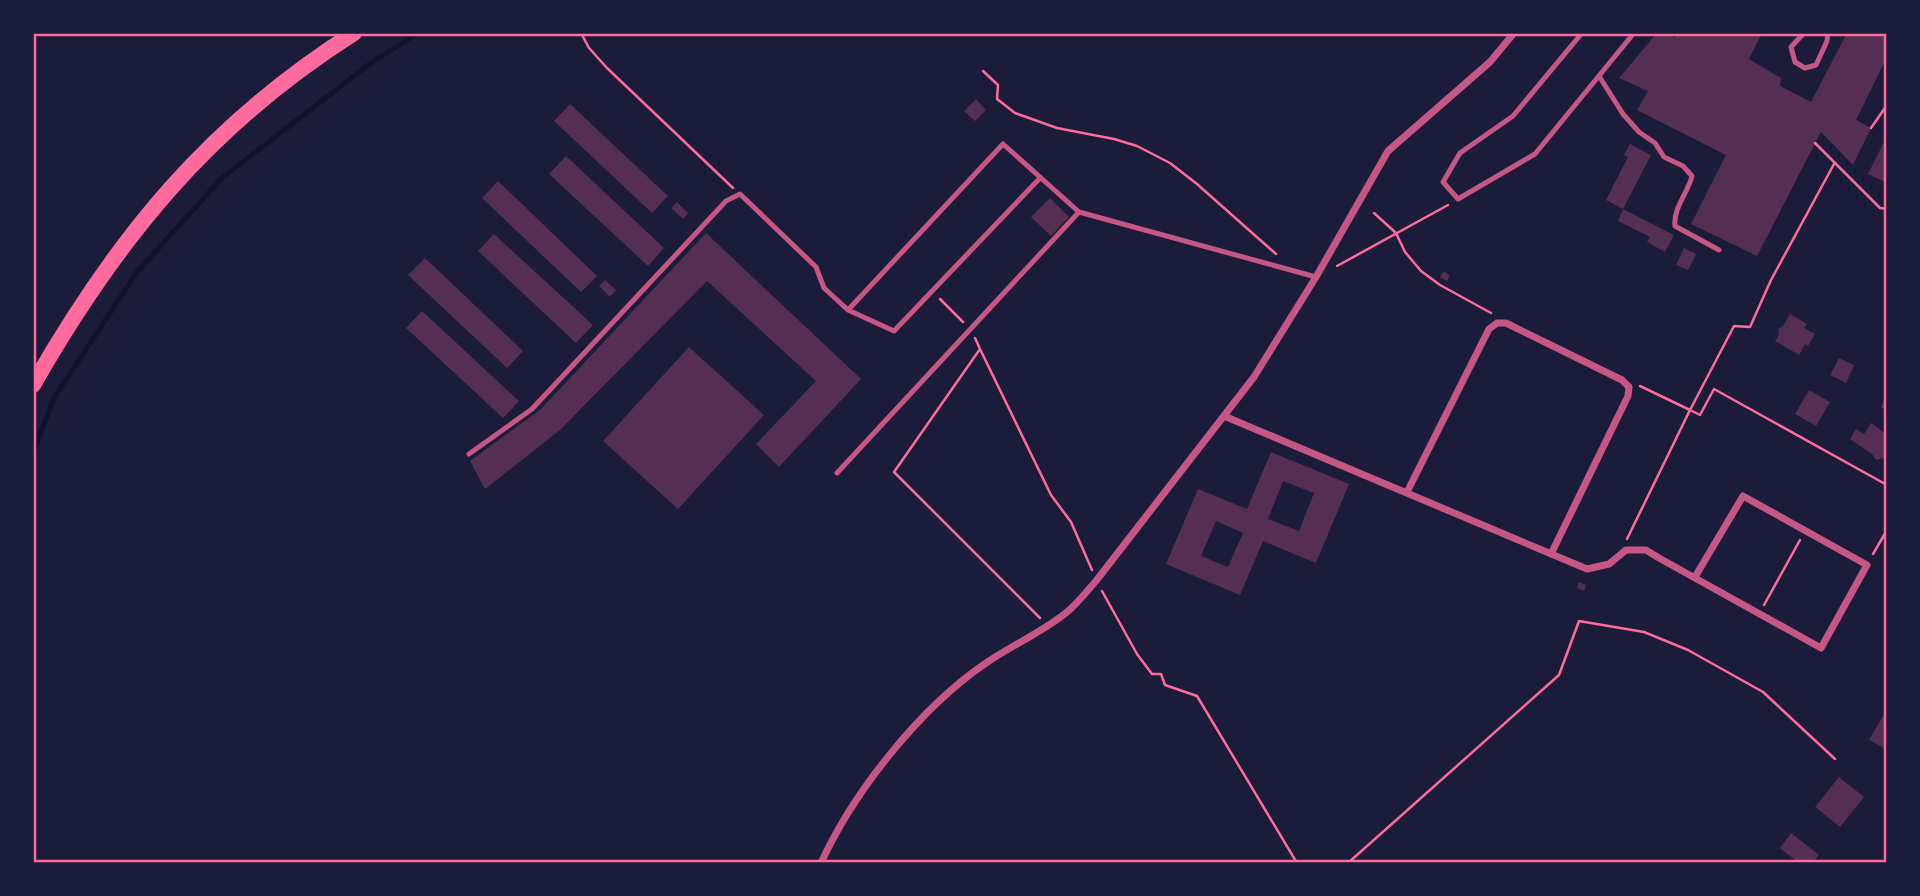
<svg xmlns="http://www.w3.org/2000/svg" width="1920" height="896" viewBox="0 0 1920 896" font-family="Roboto,sans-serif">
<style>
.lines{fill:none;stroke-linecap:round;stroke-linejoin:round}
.stream{stroke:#12122b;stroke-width:5}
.building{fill:#542f53;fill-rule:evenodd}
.path{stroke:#ff6b9d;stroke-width:2.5}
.service{stroke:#c65784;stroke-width:5}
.minor{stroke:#c65784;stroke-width:7}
.primary{stroke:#ff6b9d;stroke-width:16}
.neatline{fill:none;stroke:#ff6b9d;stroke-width:2.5}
</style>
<rect width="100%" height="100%" fill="#1b1b3a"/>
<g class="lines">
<path class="stream" d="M33,453L54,398L137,272L223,177L371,63L418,33"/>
</g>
<path class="building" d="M1657,33H1666L1675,38L1677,33H1762L1749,59L1781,78L1780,86L1811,102L1847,33H1887V57L1856,120L1871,128L1853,165L1821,132L1757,256L1691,224L1726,155L1637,110L1648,91L1619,78Z
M976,99L986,110L975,121L964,111Z
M570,104L668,196L652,213L554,121Z
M1887,136V183L1868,174Z
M1630,144L1651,155L1623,209L1606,200L1628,157L1624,155Z
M566,156L664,248L648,266L549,174Z
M498,181L597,276L581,292L482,198Z
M1050,198L1069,217L1051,236L1031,217Z
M677,202L688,213L683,219L671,208Z
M1623,209L1674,235L1665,252L1647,242L1650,237L1618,221Z
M706,233L861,379L779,467L756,444L816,381L707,281L560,430L485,489L470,461L540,410Z
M494,234L593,325L576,343L478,251Z
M1684,248L1696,254L1688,270L1676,265Z
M425,258L523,351L507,368L408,275Z
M1444,271L1450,276L1447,281L1440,277Z
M605,280L616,290L610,297L599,286Z
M422,311L519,401L503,418L406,328Z
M1790,314L1807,324L1804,328L1815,334L1808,346L1805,344L1799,355L1775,341L1779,335L1778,329L1783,326Z
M689,347L764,415L678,509L603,441Z
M1839,358L1854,365L1846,383L1830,375Z
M1809,390L1830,402L1816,426L1795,414Z
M1887,392V411L1881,407Z
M1871,423L1887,435V461L1883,458L1876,460L1872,454L1850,439L1856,429L1864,434Z
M1271,452L1349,484L1316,563L1263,541L1240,595L1166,564L1198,489L1247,509ZM1283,481L1314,493L1299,531L1268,519ZM1216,521L1243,533L1228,567L1201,556Z
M1579,582L1586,585L1584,591L1577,588Z
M1887,709V750L1869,740Z
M1839,777L1864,797L1840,827L1815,807Z
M1791,833L1819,855L1812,863H1799L1780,848Z"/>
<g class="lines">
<path class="path" d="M581,33L589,48L607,68L733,188
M983,71L998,85L997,99L1015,113L1057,128L1114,139L1137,146L1170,163L1197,184L1276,254
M1871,128L1887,105
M1815,143L1880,208L1887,209
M1834,164L1771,280L1750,327L1734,326L1690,410L1700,415L1714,389L1887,485
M1374,213L1396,233L1405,252L1421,271L1440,285L1491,313
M1337,266L1448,205
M940,299L963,322
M975,338L980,349L894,472L1040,618
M980,349L1051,495L1071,522L1092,570
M1627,539L1690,410L1640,386
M1873,554L1887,530
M1102,591L1137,654L1152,674H1161L1165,685L1197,696L1297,863
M1764,605L1800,540
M1348,863L1559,675L1579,621L1644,632L1688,650L1763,692L1835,759"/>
<path class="service" d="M1582,33L1513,116L1460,153L1443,182L1458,199L1535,154L1634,33
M1804,33L1791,47L1795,62L1805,68L1816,65L1827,41L1828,33
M1599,76L1623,114L1639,132L1655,143L1664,157L1683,166L1692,176C1688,193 1673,208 1675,226L1719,250
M848,310L1003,144L1079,212L1316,277
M469,454L532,409L726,201L740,194L816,267L824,288L848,310L894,331L1040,178
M837,473L1079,212"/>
<path class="minor" d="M1224,416L1587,569L1609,564L1626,550H1646L1659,558L1821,648L1867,565L1743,496L1695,577
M1407,492L1489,329L1497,323H1506L1622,380L1629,387L1628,396L1551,554
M821,863C854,791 920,708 986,663C1012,645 1043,632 1067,612C1078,603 1087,591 1096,581L1254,377L1316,277L1388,151L1490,62L1514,33"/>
<path class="primary" d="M33,385C117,238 209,125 354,33"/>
</g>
<rect width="1920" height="896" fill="none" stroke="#1b1b3a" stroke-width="70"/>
<rect x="35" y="35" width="1850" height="826" class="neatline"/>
</svg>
